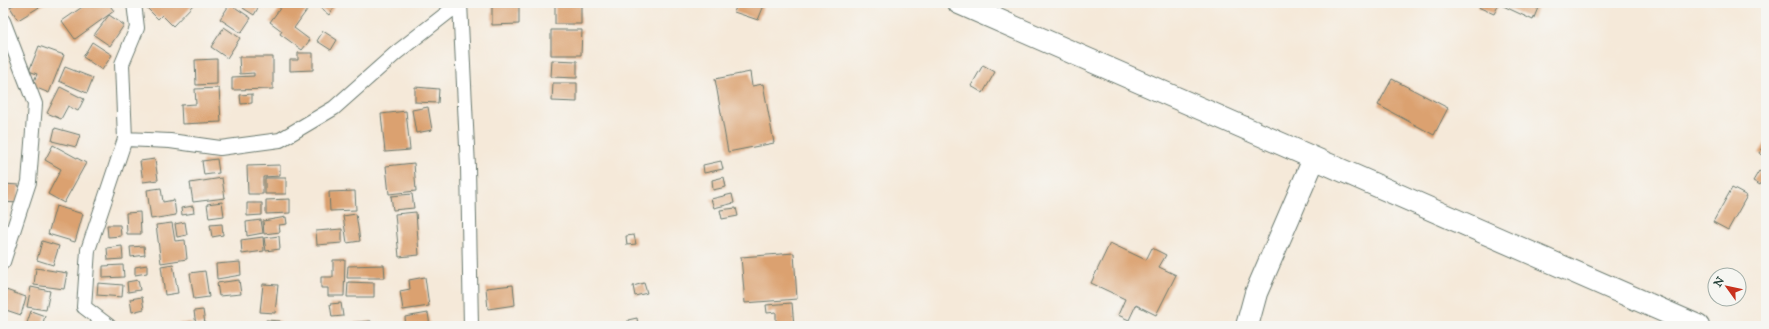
<svg xmlns="http://www.w3.org/2000/svg" width="1769" height="329" viewBox="0 0 1769 329" font-family="'IM FELL Great Primer',serif">
<style>
.building{fill:#dba16f}
.lines{fill:none;stroke-linecap:round;stroke-linejoin:round}
.service-casing{stroke:#6a796e;stroke-width:16}
.minor-casing{stroke:#6a796e;stroke-width:24}
.secondary-casing{stroke:#6a796e;stroke-width:24}
.service{stroke:#fff;stroke-width:14}
.minor{stroke:#fff;stroke-width:22}
.secondary{stroke:#fff;stroke-width:22}
</style>
<rect width="100%" height="100%" fill="#f6f6f2"/>
<filter id="ink" filterUnits="userSpaceOnUse"><feTurbulence type="fractalNoise" baseFrequency=".025" numOctaves="2"/><feDisplacementMap in="SourceGraphic" scale="8" xChannelSelector="R" yChannelSelector="G"/><feConvolveMatrix kernelMatrix="1 2 1 2 8 2 1 2 1" color-interpolation-filters="sRGB"/></filter>
<filter id="wash" filterUnits="userSpaceOnUse"><feTurbulence type="fractalNoise" baseFrequency=".012" numOctaves="4" result="noise"/><feDisplacementMap in="SourceGraphic" scale="16" xChannelSelector="R" yChannelSelector="G"/><feGaussianBlur stdDeviation="0.9" result="paint"/><feColorMatrix in="noise" values="0 0 0 0 0 0 0 0 0 0 0 0 0 0 0 0 0 1.4 0 .05"/><feComposite in="paint" operator="in"/></filter>
<g filter="url(#wash)">
<rect width="100%" height="100%" fill="#f5e9d9"/>
<g id="blocks">
<path class="building" d="M17,3H46L18,20L10,7Z
M88,3H108L114,11L75,39L62,21Z
M153,3H193L194,4L173,26L162,15L158,19L147,8Z
M246,3H251L258,8L254,15L243,8Z
M284,3H297L307,10L294,28L310,40L302,50L280,34L282,31L270,22Z
M314,3H337L329,15Z
M492,3H519V24L492,25Z
M555,3H581V24H555Z
M738,3H765L758,20L734,12Z
M1480,3H1540L1533,20L1499,4L1494,14L1478,7Z
M230,4L251,18L241,33L220,19Z
M109,15L124,25L110,46L94,35Z
M224,27L240,38L227,58L211,47Z
M551,30H582L581,55H551Z
M323,31L337,40L331,50L317,41Z
M92,42L112,55L102,70L83,57Z
M39,46L64,55L49,93L32,86L37,74L29,71Z
M298,53H313V70L290,71V60H298Z
M239,57H273V89L232,90V77L254,76V73L240,74Z
M217,59V84L196,85L195,60Z
M552,60L577,61V78L551,77Z
M983,65L995,72L983,93L971,86Z
M65,67L93,78L87,93L59,81Z
M750,72L752,86L763,84L774,143L728,152L715,79Z
M1392,79L1448,108L1434,135L1378,105Z
M553,83H577V102L552,101Z
M60,87L84,99L78,111L68,106L61,119L47,113Z
M415,87L439,89L438,103L415,102Z
M219,88L221,122L182,124L181,105L196,104L195,89Z
M252,94V103L241,104L240,95Z
M428,107L432,130L416,133L412,110Z
M406,111L410,150L385,152L381,114Z
M55,128L80,135L76,147L52,141Z
M1766,142V157L1759,153Z
M53,145L86,163L64,203L48,194L61,169L45,160Z
M155,159L158,180L143,182L140,161Z
M217,159L219,173L204,175L202,161Z
M721,161L723,169L704,173L703,165Z
M414,163L416,191L389,194L386,166Z
M280,165V176L263,177V194H248L247,166Z
M1759,171L1766,175L1760,185L1753,181Z
M724,177L726,187L713,190L712,180Z
M222,178L225,198L193,202L190,183Z
M265,178H286V194H265Z
M3,184L19,185L18,203L3,202Z
M161,188L163,202L174,200L176,215L151,219L147,190Z
M1732,188L1747,196L1728,230L1713,222Z
M355,191L356,210L330,211L329,192Z
M412,194L414,208L393,210L391,196Z
M732,194L734,203L714,208L711,199Z
M290,199V213L266,214V200Z
M222,202L224,216L209,218L207,204Z
M247,203H262V215L247,216Z
M56,206L83,214L75,242L48,234Z
M193,206L194,213L182,215L181,208Z
M736,208L738,216L722,219L720,210Z
M140,212L141,234H127L126,213Z
M416,212L419,255L399,257L395,214Z
M356,214L360,241L347,243L343,216Z
M286,217L287,224L279,225L280,232L264,234L263,221Z
M261,220L263,233L247,236L246,222Z
M185,222L187,235L177,237L175,224Z
M172,223L175,241L185,240L187,259L161,263L156,225Z
M222,224L223,235L212,237L210,225Z
M107,225H120L121,236L108,237Z
M342,229V243L317,245L316,231Z
M634,235L636,244L627,245L626,236Z
M279,236L280,249L266,251L264,238Z
M263,237L264,251L242,254L241,240Z
M42,241L59,246L53,265L37,260Z
M1110,243L1146,260L1152,248L1166,255L1159,267L1176,275L1156,315L1136,305L1129,320L1118,315L1125,299L1091,283Z
M122,246L123,259L108,260L107,248Z
M144,246L145,255L131,257L130,247Z
M794,253L797,299L745,303L741,257Z
M333,260H345L344,296H328V288H321V277H333Z
M240,262L241,275L217,279L216,264Z
M173,264L178,293L165,295L161,266Z
M123,265L124,277L103,278V266Z
M147,265V273L135,275V267Z
M384,265L385,278H347L348,266Z
M36,268L67,273L64,289L34,285Z
M205,271L209,297L194,299L190,273Z
M425,277L429,306L403,310L400,291L410,289L409,280Z
M138,280L140,290L128,292L127,282Z
M239,280L241,294L219,296L217,283Z
M348,282L374,283V297H347Z
M98,283L123,285L122,297L97,295Z
M644,283L647,293L635,296L633,286Z
M263,284L278,285L275,313L260,312Z
M513,285L515,305L488,309L486,288Z
M31,287L50,291L46,310L27,307Z
M3,289L26,297L21,315L3,309Z
M142,297L144,309L132,312L130,299Z
M341,303L343,316L332,317L330,304Z
M792,303L794,326H776V312L767,313L766,305Z
M203,310L205,324L196,325L194,311Z
M31,311L45,316L42,326H26Z
M428,313L430,326H406L405,317Z
M637,318L638,325L629,326L628,320Z
M266,320L280,321V326H266Z
M371,321V326H348V323Z
M191,322L192,326H170V325Z
M341,324V326H327V325Z"/>
</g>
</g>
<g filter="url(#ink)">
<use href="#blocks" fill-opacity="0" stroke="#6a796e" stroke-width="1"/>
<g class="lines">
<g class="service-casing">
<path id="service" d="M460,3L468,167L471,326
M3,21L35,104L29,182L3,262
M125,139L170,141L220,148L280,140L334,108L396,53L460,3
M109,326L84,307L88,250L125,139L122,64L137,28L134,3"/>
</g>
<g class="minor-casing">
<path id="minor" d="M1247,326L1256,293L1314,159"/>
</g>
<g class="secondary-casing">
<path id="secondary" d="M959,3L1698,326"/>
</g>
<use href="#service" class="service"/>
<use href="#minor" class="minor"/>
<use href="#secondary" class="secondary"/>
</g>
</g>
<rect width="1769" height="329" fill="none" stroke="#f6f6f2" stroke-width="16"/>
<g transform="translate(1727 287) rotate(303)"><circle r="19" fill="#f6f6f2" stroke="#a0aca6"/>
<path d="M0-3L7 15L0 10L-7 15Z" fill="#c8321e"/>
<text y="-6" font-size="11" font-weight="bold" text-anchor="middle" fill="#1f3d34">N</text>
</g>
</svg>
